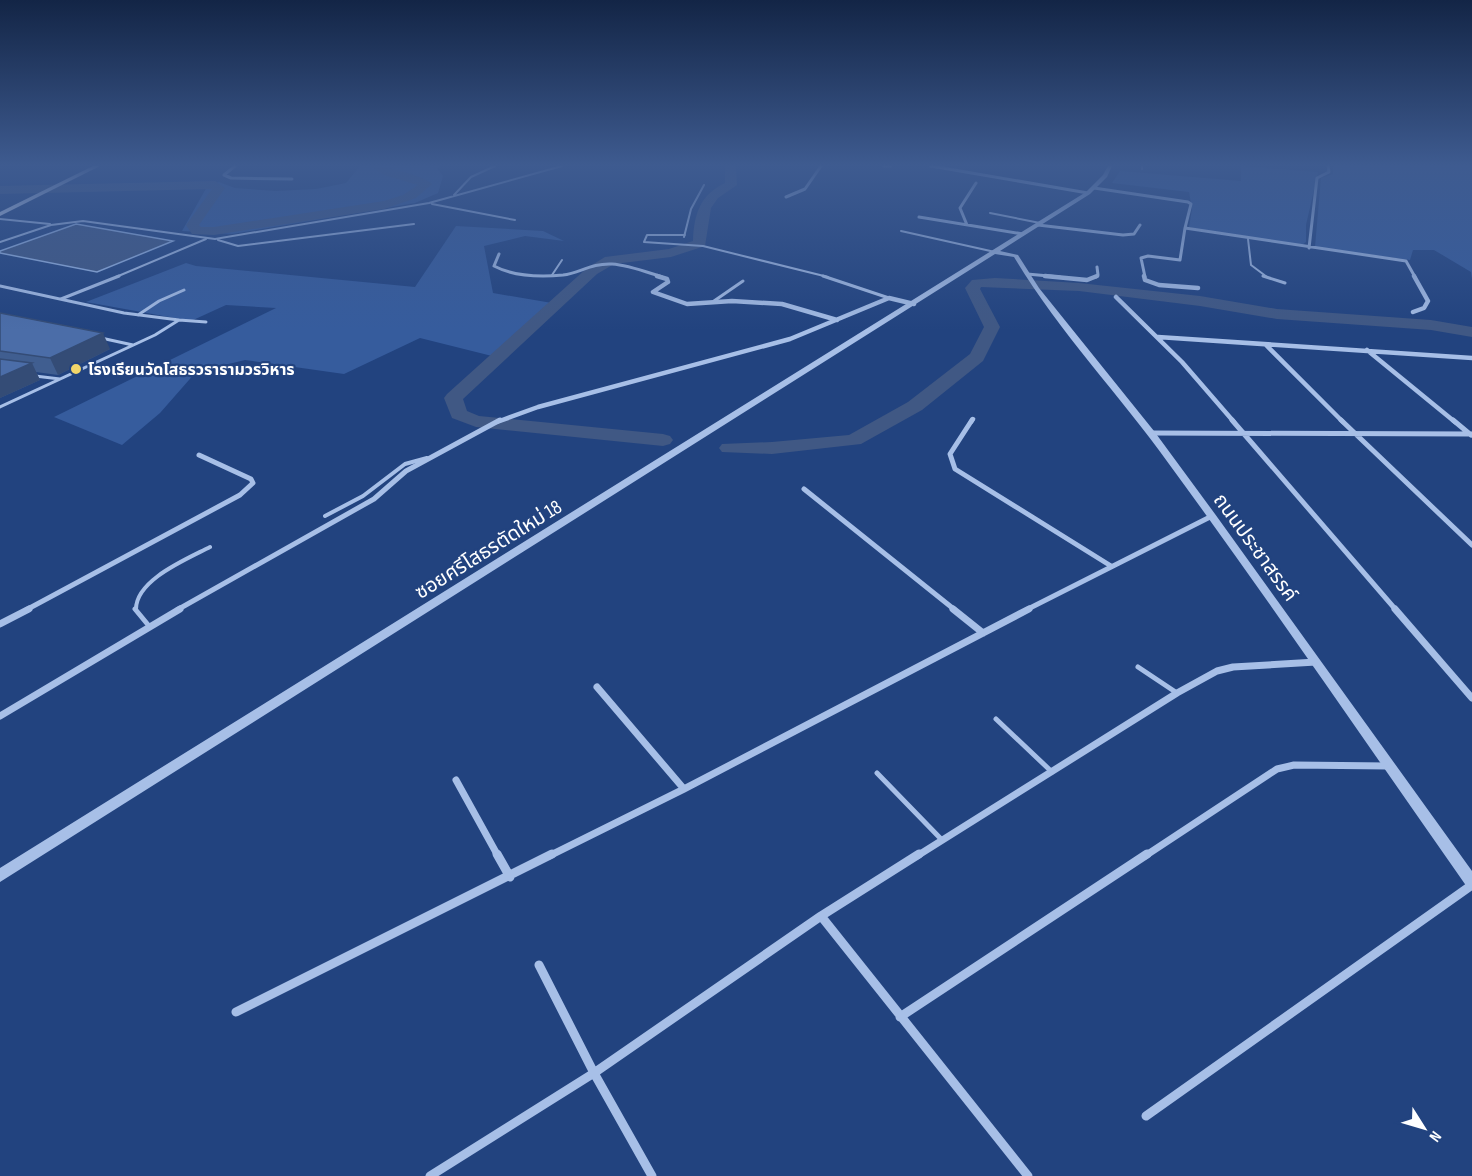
<svg xmlns="http://www.w3.org/2000/svg" width="1472" height="1176" viewBox="0 0 1472 1176" font-family="'Sofia Sans Condensed','Noto Sans Thai',sans-serif">
<style>
.green{fill:#365c9d}
.water{fill:#405884;stroke:#9bb9e8;stroke-width:1.5}
.lines{fill:none;stroke-linecap:round;stroke-linejoin:round}
.canal{fill:#405884;fill-rule:evenodd}
.service-far3{stroke:#a7bfe7;stroke-width:2}
.service-far2{stroke:#a7bfe7;stroke-width:3}
.service-far1{stroke:#a7bfe7;stroke-width:4}
.service{stroke:#a7bfe7;stroke-width:5}
.minor-far4{stroke:#a7bfe7;stroke-width:3}
.minor-far3{stroke:#a7bfe7;stroke-width:4.5}
.minor-far2{stroke:#a7bfe7;stroke-width:5}
.minor-far1{stroke:#a7bfe7;stroke-width:7}
.minor{stroke:#a7bfe7;stroke-width:9}
.tertiary{fill:#a7bfe7;fill-rule:evenodd}
.secondary{fill:#d1def6;fill-rule:evenodd}
.wall{fill:#405e90}
.shaded-wall{fill:#344c76}
.building{fill:#4b6da8;stroke:#344c76;stroke-width:1.5}
.poi-dot{fill:#f2d66a;stroke:#22437f;stroke-width:2}
.labels{text-anchor:middle;stroke-width:4.5;stroke-linejoin:round;paint-order:stroke}
.far-poi-label{font-size:16px;font-weight:bold;fill:#fff;stroke:#22437f;text-anchor:start}
.street-label{font-size:20px;fill:#fff;stroke:#22437f}
</style>
<rect width="100%" height="100%" fill="#22437f"/>
<path class="green" d="M360,166H441L437,168L443,176L438,193L415,203L232,234L182,231L208,185L219,182L235,188L276,191L316,189L346,183Z
M1241,166L1318,172L1306,225V242L1302,245L1200,230L1189,227L1192,209L1189,192L1112,183L1120,171L1241,181Z
M1333,166H1472V279L1471,272L1434,250H1413L1410,260L1315,247L1321,178L1333,174Z
M456,226L543,231L564,241L525,236L484,246L493,293L552,303L492,356L420,338L344,374L245,360L196,372L160,413L122,445L54,417L276,308L226,305L191,321L86,302L186,263L196,266L415,287Z"/>
<path class="water" d="M76,224L173,241L97,272L0,253V251Z"/>
<g class="lines">
<path class="canal" d="M371,166C384,166 423,175 432,184L416,198L384,209L214,235L192,234L186,225L212,189L0,194V186L215,181L225,188L199,225L201,227H214L384,201L403,195L418,185L384,175Z
M725,166H736L737,185L718,198L711,208L705,246L671,257L614,264L597,274L463,399L467,411L479,416L663,434L670,436L673,440L670,444L663,446L476,427L452,418L444,398L447,394L587,268L605,257L669,249L693,241C694,214 700,195 725,183Z
M995,278L1079,283L1200,296L1277,309L1431,320L1472,327V337L1431,330L1277,319L1200,306L1079,291L981,287L980,289L1000,327L983,361L922,410L861,444L772,454L722,452L719,448L722,444L772,442L849,435L908,402L970,354L984,327L965,288L972,280Z"/>
<path class="service-far3" d="M1142,166V169
M454,195L471,177L495,166
M432,204L515,220
M990,213L1040,223
M0,219L50,224
M901,231L995,252
M685,235H647L644,242L703,246L828,277
M684,237L691,209L704,185
M1248,239L1251,265L1267,277
M218,240L238,246L414,224
M0,242L51,225L83,221L215,239L429,203L562,166
M552,275L562,260
M116,277L206,239"/>
<path class="service-far2" d="M823,276L889,298
M1263,276L1285,283
M0,286L124,313L179,320L155,335L0,407
M61,299L119,276
M714,301L743,281
M138,315L159,301L184,290
M179,320L206,322
M101,338L133,345
M35,376L60,379"/>
<path class="service-far1" d="M325,516L363,496L405,464L427,458
M136,610C135,580 187,559 210,547"/>
<path class="service" d="M135,609L149,626
M1138,667L1177,693
M996,719L1052,772
M877,773L942,840"/>
<path class="minor-far4" d="M235,166L224,175L231,178L292,179
M884,166H890
M931,166L1088,193
M1094,188L1188,202L1191,204L1185,228L1406,261L1415,277
M786,197L805,189L821,166
M919,217L1023,234
M967,225L960,208L976,183
M1038,225L1123,235L1134,234L1140,225
M1309,248L1317,178L1329,172L1328,166
M499,254L494,266C513,276 541,277 563,275C580,273 591,263 612,264C629,265 646,272 662,277
M1027,274L1060,277
M1096,277L1098,275L1097,267
M1145,277L1141,258L1148,256L1180,260L1185,228"/>
<path class="minor-far3" d="M657,276L667,279L668,282L653,292L687,304L732,301L782,304L837,320
M1045,276L1087,280L1097,276
M1144,276L1145,280L1159,285L1198,288
M1116,297L1182,362L1234,422
M1413,312L1424,308L1428,301L1414,276
M1158,337L1472,358
M1266,345L1343,422
M1367,350L1455,422
M497,422L538,407L790,339L889,298L914,304
M971,422L973,419"/>
<path class="minor-far2" d="M972,420L950,454L955,469L1111,566
M1232,420L1396,610
M1341,420L1472,545
M1453,420L1471,435
M1151,433L1472,434
M804,489L955,610
M26,610L240,495L253,483L251,479L199,455
M177,610L374,499L406,471L500,420
M1026,610L1212,516"/>
<path class="minor-far1" d="M953,609L983,633
M1395,609L1472,698
M0,624L29,609
M597,687L684,789
M0,716L180,609
M456,780L498,856
M549,856L684,789L1029,609
M917,856L1177,693L1217,671L1233,667L1316,662
M1145,856L1277,769L1294,765L1388,766"/>
<path class="minor" d="M497,854L510,877
M821,916L1028,1176
M539,965L594,1073L652,1176
M236,1012L552,854
M900,1017L1147,854
M1146,1116L1472,885
M430,1176L594,1073L821,916L919,854"/>
<path class="tertiary" d="M1108,166H1112L1107,177L1090,194L1000,251L1018,255L1039,288L1154,431L1215,514L1472,871V889L1467,887C1368,746 1271,603 1169,464C1119,394 1058,331 1014,257L995,254L0,882V868L1086,192L1103,175Z"/>
<path class="secondary" d="M93,166H100L0,216V212Z"/>
</g>
<path class="wall" d="M0,313L110,349L58,375L36,372L40,380L0,398Z"/>
<path class="shaded-wall" d="M103,333L110,349L58,375L50,358Z
M32,363L40,380L0,398V377Z"/>
<path class="building" d="M0,313L103,333L50,358L0,351Z
M0,359L32,363L0,377Z"/>
<linearGradient id="sky" x2="0" y2="1"><stop stop-color="#132546"/><stop offset="0.5" stop-color="#3e5b90"/><stop offset="1" stop-color="#3e5b90" stop-opacity="0"/></linearGradient>
<rect width="1472" height="330" fill="url(#sky)"/>
<circle class="poi-dot" cx="76" cy="369" r="6"/>
<g class="labels">
<g class="far-poi-label">
<text x="88" y="375">โรงเรียนวัดโสธรวรารามวรวิหาร</text>
</g>
<g class="street-label">
<text transform="translate(1256 547) rotate(54)" y="7">ถนนประชาสรรค์</text>
<text transform="translate(488 549) rotate(-32)" y="7">ซอยศรีโสธรตัดใหม่ 18</text>
</g>
</g>
<g transform="translate(1424 1128) rotate(127)" stroke="#22437f" stroke-width="4.5" paint-order="stroke">
<path d="M0-4.5L10 22L0 15L-10 22Z" fill="#ffffff"/>
<text y="-9" font-size="16" font-weight="bold" text-anchor="middle" fill="#ffffff">N</text>
</g>
</svg>
